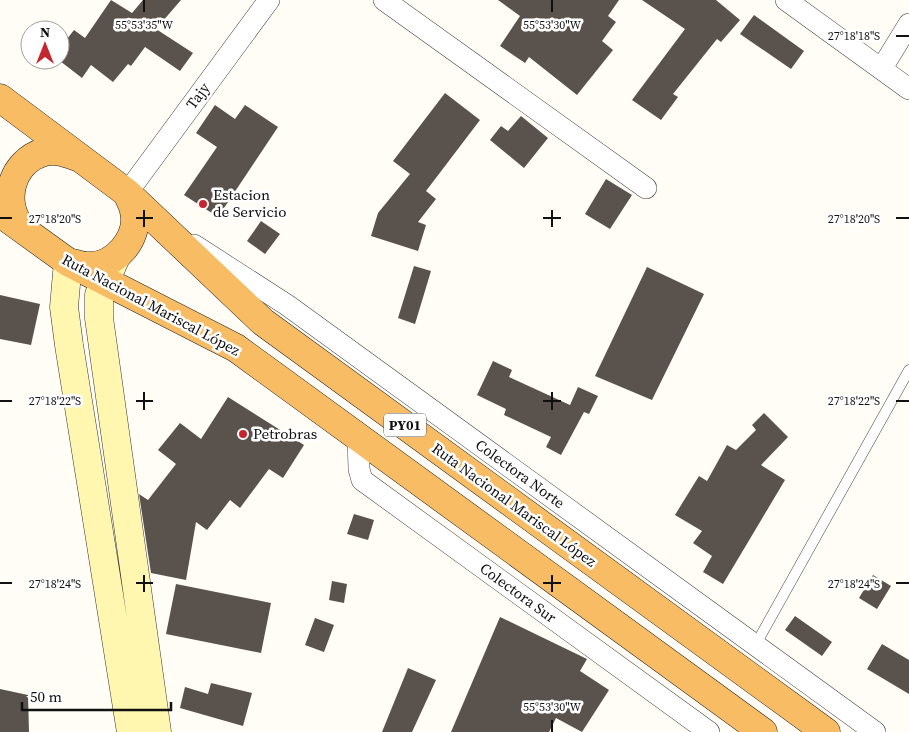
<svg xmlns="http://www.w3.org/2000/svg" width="909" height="732" viewBox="0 0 909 732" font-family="'Source Serif 4',serif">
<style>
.building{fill:#5a524d}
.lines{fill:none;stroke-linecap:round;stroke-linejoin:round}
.service-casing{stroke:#444;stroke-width:11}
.minor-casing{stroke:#444;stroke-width:22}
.secondary-casing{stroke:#333;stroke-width:29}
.trunk-casing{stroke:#222;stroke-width:29}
.service{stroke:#fff;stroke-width:10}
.minor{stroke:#fff;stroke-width:21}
.secondary{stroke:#fff6b0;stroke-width:28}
.trunk{stroke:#f7bc64;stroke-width:28}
.ticks{fill:none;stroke:#111;stroke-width:2}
.poi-dot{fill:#c4262e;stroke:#fff;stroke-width:2}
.labels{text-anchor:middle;stroke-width:5;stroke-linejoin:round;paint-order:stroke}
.shield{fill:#fff;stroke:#585858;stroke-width:1}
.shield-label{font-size:14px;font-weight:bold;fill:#111}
.street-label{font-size:15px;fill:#111;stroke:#fff}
.poi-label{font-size:15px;fill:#111;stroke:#fff;text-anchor:start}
.ticks-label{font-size:12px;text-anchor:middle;fill:#111;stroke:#fff;stroke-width:5;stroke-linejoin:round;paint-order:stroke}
</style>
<rect width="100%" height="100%" fill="#fffdf5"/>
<path class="building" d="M111,0L132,13L143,0H181L156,29L193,53L180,71L145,47L131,66L128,64L113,82L91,65L82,78L60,61V48L74,30L85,38Z
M498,0H619L608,16L616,22L602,41L613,50L577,95L529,57L525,63L500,46L520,16Z
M642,0H716L740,20L721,42L717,39L673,94L678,97L661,120L632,100L685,29Z
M754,15L804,51L791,69L740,34Z
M445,93L480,120L426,191L436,199L418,222L426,225L418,251L371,236L378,213L410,174L393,161Z
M215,105L235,119L245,105L278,127L218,217L184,195L217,147L196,133Z
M521,116L548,138L524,168L490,140L501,126L508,131Z
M606,179L632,195L610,229L585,214Z
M261,221L280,234L265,254L247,241Z
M414,266L431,271L415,324L398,318Z
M647,267L704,294L652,400L595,376Z
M0,295L40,304L31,345L0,339Z
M493,361L512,370L509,377L570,405L578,387L598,396L589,414L584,412L561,455L546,447L551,437L504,415L506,409L477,395Z
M228,397L304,445L283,478L269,469L240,508L230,500L207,530L196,522L186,580L151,573L139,494L148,500L176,464L158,450L180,423L201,439Z
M764,413L788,437L761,465L785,480L723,584L703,572L712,556L693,543L702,531L675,515L699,476L707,481L727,445L736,450L756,430L752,425Z
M354,514L374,520L368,540L347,534Z
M873,575L891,586L877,609L859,598Z
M332,581L347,584L344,603L329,600Z
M176,584L271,603L261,653L166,634Z
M795,616L832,642L822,656L785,630Z
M500,617L587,659L580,671L609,690L582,732L556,718L549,732H451Z
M315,618L334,625L324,652L305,645Z
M882,644L909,660V694L867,669Z
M408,668L436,680L412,732H382Z
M211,683L252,693L243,726L180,708L185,687L208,694Z
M0,689L28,695L29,732H0Z"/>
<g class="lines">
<g class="service-casing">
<path id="service" d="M756,644L909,370"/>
</g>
<g class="minor-casing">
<path id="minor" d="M384,0L646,188
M786,0L909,89
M882,68L909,24
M127,193L269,0
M194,245L287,305L875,732
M358,437L359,469L362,480L709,732"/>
</g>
<g class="secondary-casing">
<path id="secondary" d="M115,259L99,295V318L157,732
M68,262L64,307L69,345L131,732"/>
</g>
<g class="trunk-casing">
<path id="trunk" d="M0,98L127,193L263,322L826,732
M0,213L68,262L236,348L763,732
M23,229C0,205 10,162 44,152C56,149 66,153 77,157
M72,263C77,264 83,266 88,266C115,267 140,238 134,211C133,205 129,198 127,193"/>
</g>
<use href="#service" class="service"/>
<use href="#minor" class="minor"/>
<use href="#secondary" class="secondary"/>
<use href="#trunk" class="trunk"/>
</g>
<path class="ticks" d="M144,0V12M552,0V12M896,36H909M144,210V227M552,210V227M0,218H12M136,218H153M543,218H561M896,218H909M144,392V410M552,392V410M0,401H12M136,401H153M543,401H561M896,401H909M144,575V592M552,575V592M0,583H12M136,583H153M543,583H561M896,583H909M552,720V732"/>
<g class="poi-dot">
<circle cx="203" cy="204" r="5"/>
<circle cx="243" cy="434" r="5"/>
</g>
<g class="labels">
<rect class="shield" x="384" y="413.5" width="42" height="23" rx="4"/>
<g class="shield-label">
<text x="405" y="430">PY01</text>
</g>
<g class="street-label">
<text transform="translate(198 96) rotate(-54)" y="5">Tajy</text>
<text transform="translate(151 305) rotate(28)" y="5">Ruta Nacional Mariscal López</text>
<text transform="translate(520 474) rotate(36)" y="5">Colectora Norte</text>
<text transform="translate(514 505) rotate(36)" y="5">Ruta Nacional Mariscal López</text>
<text transform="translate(518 593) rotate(36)" y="5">Colectora Sur</text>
</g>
<g class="poi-label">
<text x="213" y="200">Estacion<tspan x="213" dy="17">de Servicio</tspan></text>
<text x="253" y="439">Petrobras</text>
</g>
</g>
<g class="ticks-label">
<text x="144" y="29">55°53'35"W</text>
<text x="552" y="29">55°53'30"W</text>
<text x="854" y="40">27°18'18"S</text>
<text x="55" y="223">27°18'20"S</text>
<text x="854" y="223">27°18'20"S</text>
<text x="55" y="405">27°18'22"S</text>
<text x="854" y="405">27°18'22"S</text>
<text x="55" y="588">27°18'24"S</text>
<text x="854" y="588">27°18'24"S</text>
<text x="552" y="711">55°53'30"W</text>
</g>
<g transform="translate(45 45)"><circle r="24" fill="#ffffff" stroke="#a0a0a0"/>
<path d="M0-4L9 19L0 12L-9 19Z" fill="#c4262e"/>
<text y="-8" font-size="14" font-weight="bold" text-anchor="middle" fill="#111111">N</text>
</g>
<path d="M22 702v8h149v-8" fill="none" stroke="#111111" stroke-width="2.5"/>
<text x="30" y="702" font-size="15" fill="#111111" stroke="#ffffff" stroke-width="4" paint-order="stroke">50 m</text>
</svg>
